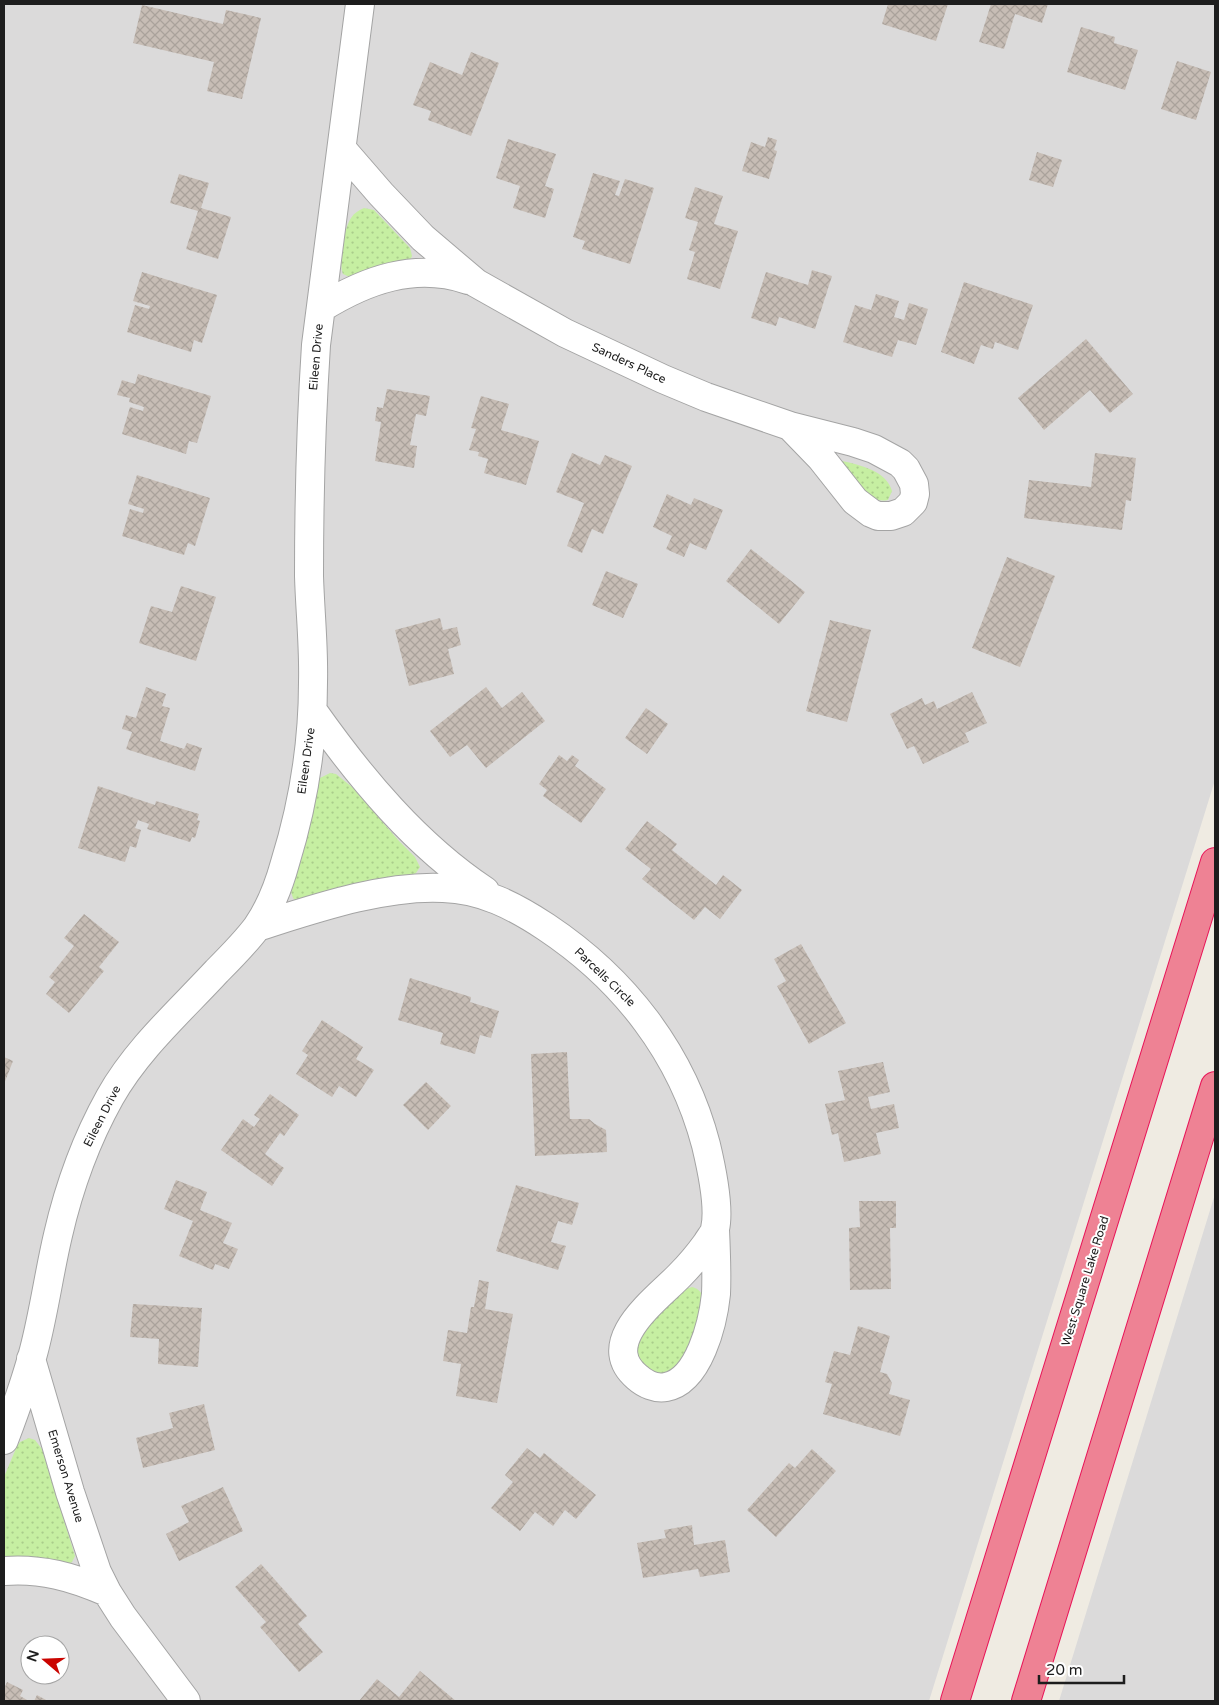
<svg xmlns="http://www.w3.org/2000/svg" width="1219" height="1705" viewBox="0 0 1219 1705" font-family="'Varela Round',sans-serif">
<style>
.residential{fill:#dbdada;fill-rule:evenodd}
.grass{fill:url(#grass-dots)}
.building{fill:url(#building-cross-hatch)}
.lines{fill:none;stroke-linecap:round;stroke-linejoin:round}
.minor-casing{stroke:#a4a4a4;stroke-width:30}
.highway-casing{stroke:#e81458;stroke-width:30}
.minor{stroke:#fff;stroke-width:28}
.highway{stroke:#ee8294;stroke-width:28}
.labels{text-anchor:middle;stroke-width:4;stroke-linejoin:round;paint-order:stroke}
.street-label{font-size:12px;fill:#1d1d1d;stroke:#fff}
</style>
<defs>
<pattern id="grass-dots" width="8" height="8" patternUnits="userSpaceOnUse" patternTransform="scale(1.25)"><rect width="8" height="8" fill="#c6efa2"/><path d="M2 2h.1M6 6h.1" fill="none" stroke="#aacc8b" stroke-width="1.8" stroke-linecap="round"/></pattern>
<pattern id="building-cross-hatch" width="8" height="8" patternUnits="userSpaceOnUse" patternTransform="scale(1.25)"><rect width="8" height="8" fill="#c7bdb5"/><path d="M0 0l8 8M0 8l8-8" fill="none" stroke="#aaa29b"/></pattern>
</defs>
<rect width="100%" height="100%" fill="#efebe2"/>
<path class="residential" d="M4,4H1215V780L929,1701H4ZM30,1645H60V1675H30Z
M1215,1194V1701H1059Z"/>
<path class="grass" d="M364,208L374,210L410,248L412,256L410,260L352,278L343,274C338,262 344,228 351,218C354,213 359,210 364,208Z
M842,461C860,465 887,471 892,491L888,500C867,505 851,477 840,463Z
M330,773L336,774L352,787L399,841L415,857L420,867L416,873L409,878L297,902L293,898L291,892L303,854L318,783L320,778Z
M692,1287C697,1288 701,1291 703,1297C705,1308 692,1343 687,1353C683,1361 675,1368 669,1374L653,1375L636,1356C638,1328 667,1308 686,1289Z
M29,1438L35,1440L42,1449L75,1556L72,1562L67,1565L4,1561V1477L17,1446L20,1442Z"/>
<path class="building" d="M888,4H948L936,41L882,24Z
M991,4H1048L1042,23L1015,14L1004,49L979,42Z
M142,5L223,24L226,10L261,18L242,99L207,91L214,62L133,43Z
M1081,27L1115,37L1114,43L1138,50L1125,90L1067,72Z
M471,52L499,63L471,136L428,120L431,111L413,105L430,62L462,75Z
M1177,61L1211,72L1196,120L1161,109Z
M768,137L777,140L774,150L777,151L769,179L742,171L751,142L765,147Z
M508,139L556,154L545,186L554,189L545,218L513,208L520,186L496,178Z
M1037,152L1062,160L1053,187L1029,180Z
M593,173L620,181L615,195L619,196L625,179L654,188L630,264L582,249L585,241L573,237Z
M179,174L209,183L201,208L231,217L218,259L186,249L198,211L170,203Z
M695,187L723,196L714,224L738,231L720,289L687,279L695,252L689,250L698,222L685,218Z
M812,270L832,276L815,329L779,317L776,326L751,318L766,272L808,285Z
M142,272L217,295L202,343L194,340L191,352L127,332L135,305L149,309L150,306L133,301Z
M964,282L1033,305L1018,350L995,342L993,349L981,345L974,364L941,352Z
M876,294L899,301L894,317L904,320L909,303L928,309L916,345L898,340L892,357L843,342L855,305L871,310Z
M1086,339L1133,394L1110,413L1090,390L1044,430L1018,398Z
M138,374L211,396L197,443L189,441L186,454L122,434L130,407L143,411L144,407L129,402L130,398L117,395L122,380L135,384Z
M387,389L430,396L426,416L416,414L410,445L417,446L414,468L375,461L381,422L375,421L377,407L383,408Z
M481,396L509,404L501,430L539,441L526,485L484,473L488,459L478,456L479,452L469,450L476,429L471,428Z
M572,453L600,465L605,455L632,466L603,534L592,529L582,553L567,546L584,503L556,492Z
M1095,453L1136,458L1131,501L1126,500L1122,530L1024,518L1029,480L1091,487Z
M137,475L210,498L195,546L188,543L184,555L122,536L130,509L143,513L144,509L128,504Z
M667,494L691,505L694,498L723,510L706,550L690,543L684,557L666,549L672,536L653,527Z
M751,549L805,592L779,624L726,581Z
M1007,557L1055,576L1020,667L972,648Z
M606,571L638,584L623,618L592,605Z
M181,586L216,597L196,661L139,643L151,606L172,612Z
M440,618L443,630L457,627L461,645L448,649L454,674L409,686L395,630Z
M830,620L871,630L847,722L806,711Z
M146,687L166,694L162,706L170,708L160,741L184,749L187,743L202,748L195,771L126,749L132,732L122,729L126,715L136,718Z
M486,687L502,708L522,692L545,721L486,768L467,745L450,757L430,731Z
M972,692L987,723L965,733L969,742L923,764L914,746L907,749L890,714L922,698L925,705L934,701L937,709Z
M646,708L668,724L647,754L625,738Z
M559,755L567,761L572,755L579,760L575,766L606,789L581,823L543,796L547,790L539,784Z
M98,786L155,805L156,801L199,814L197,820L200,821L195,838L192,837L190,842L147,829L149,824L138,820L135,828L141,830L136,848L130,846L125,862L78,848Z
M647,821L677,844L672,850L716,885L723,875L742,890L720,919L705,907L694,920L642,879L651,869L625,849Z
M84,914L119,942L99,967L104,971L69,1013L46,994L55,982L49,977L74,946L64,938Z
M801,944L846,1023L809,1044L777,986L786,981L774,959Z
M410,978L471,997L470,1002L499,1011L491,1038L480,1035L475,1054L440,1044L443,1033L398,1020Z
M322,1020L363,1047L356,1059L374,1070L356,1097L339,1086L332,1097L296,1074L308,1055L302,1051Z
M567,1052L570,1119H589L595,1124L606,1130L607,1152L535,1156L531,1054Z
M4,1057L13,1061L4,1084Z
M883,1062L890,1092L868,1097L871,1109L894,1104L899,1128L876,1133L881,1154L844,1162L838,1133L832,1135L825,1104L845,1100L838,1071Z
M426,1082L451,1106L428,1130L403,1105Z
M270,1094L299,1115L284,1136L280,1133L265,1154L284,1168L272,1186L221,1150L243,1119L254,1127L260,1119L254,1115Z
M176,1180L207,1192L200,1210L232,1223L223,1243L238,1249L229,1269L215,1264L213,1270L179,1256L193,1221L164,1209Z
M516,1185L579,1203L572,1225L558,1221L551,1242L566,1246L558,1270L496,1251Z
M859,1201H896V1228H890L891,1289L850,1290L849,1228L860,1227Z
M479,1280L489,1282L485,1309L513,1314L497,1403L456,1396L461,1364L443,1361L448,1330L467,1333L471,1307H474Z
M133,1304L202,1308L198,1367L158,1364L159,1339L130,1337Z
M858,1326L890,1336L880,1372L887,1374L892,1383L889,1394L910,1400L900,1436L823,1414L832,1384L825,1382L834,1351L850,1355Z
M204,1404L215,1450L143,1468L136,1438L173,1428L169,1413Z
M527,1448L540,1458L544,1453L596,1495L576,1519L565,1510L553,1526L535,1512L520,1531L491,1508L513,1482L505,1475Z
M812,1449L836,1471L776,1537L747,1510L789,1463L795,1468Z
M223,1487L243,1531L179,1561L166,1534L189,1522L181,1506Z
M692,1525L694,1545L725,1540L730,1572L700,1577L698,1569L643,1578L637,1543L666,1538L664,1530Z
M261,1564L307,1616L298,1624L323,1652L299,1672L260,1627L266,1622L235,1587Z
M420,1671L456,1701H359L377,1679L399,1697Z
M7,1682L23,1690L20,1696L29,1701H4V1689Z
M37,1695L48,1701H34Z"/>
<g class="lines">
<g class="minor-casing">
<path id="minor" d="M342,149L381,194L423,238L476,283L565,333L663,379L706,397L790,426L821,458L855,501L871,513L878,516H891L903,512L913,502L915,494L914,484L906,469L900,463L874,449L853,442L790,426
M321,308C366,280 415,262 468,280
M313,711C361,779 416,845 485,891
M257,927C314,909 383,885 443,888C482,889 514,906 546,927C624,979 682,1053 706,1145C711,1166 720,1208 715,1229C714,1234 709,1239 707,1243C699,1254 690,1265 680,1275C657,1299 596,1342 637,1377C645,1384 656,1389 666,1387C699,1381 713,1323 716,1294C717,1273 716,1252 715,1230
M31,1359L70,1492L97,1572L107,1592L123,1617L186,1701
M4,1440C15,1411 26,1381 34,1350C44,1312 49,1273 58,1235C69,1187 86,1140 110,1097C137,1049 180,1011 217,971C231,957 245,943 257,927C270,908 279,885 285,863C303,805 313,743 313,682C314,647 310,611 309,576C309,499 311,422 316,345L360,4
M4,1571C41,1568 73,1577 107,1592"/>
</g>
<g class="highway-casing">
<path id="highway" d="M955,1701L1215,862
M1026,1701L1215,1086"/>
</g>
<use href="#minor" class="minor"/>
<use href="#highway" class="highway"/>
</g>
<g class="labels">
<g class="street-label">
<text transform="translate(316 357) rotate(-85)" y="4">Eileen Drive</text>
<text transform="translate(629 363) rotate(25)" y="4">Sanders Place</text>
<text transform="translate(306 761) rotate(-82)" y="4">Eileen Drive</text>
<text transform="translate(605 977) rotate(44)" y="4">Parcells Circle</text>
<text transform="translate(102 1116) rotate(-63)" y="4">Eileen Drive</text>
<text transform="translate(1085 1281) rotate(-73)" y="4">West Square Lake Road</text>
<text transform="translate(66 1476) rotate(73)" y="4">Emerson Avenue</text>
</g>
</g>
<rect width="1219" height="1705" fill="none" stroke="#1d1d1d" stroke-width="10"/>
<g transform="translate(45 1660) rotate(289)"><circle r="24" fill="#ffffff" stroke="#a5a5a5"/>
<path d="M0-4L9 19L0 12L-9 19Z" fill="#ca0400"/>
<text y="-8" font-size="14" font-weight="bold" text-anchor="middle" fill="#1d1d1d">N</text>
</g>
<path d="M1039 1675v8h85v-8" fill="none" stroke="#1d1d1d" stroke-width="2.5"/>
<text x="1046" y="1675" font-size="15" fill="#1d1d1d" stroke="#ffffff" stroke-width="4" paint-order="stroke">20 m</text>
</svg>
